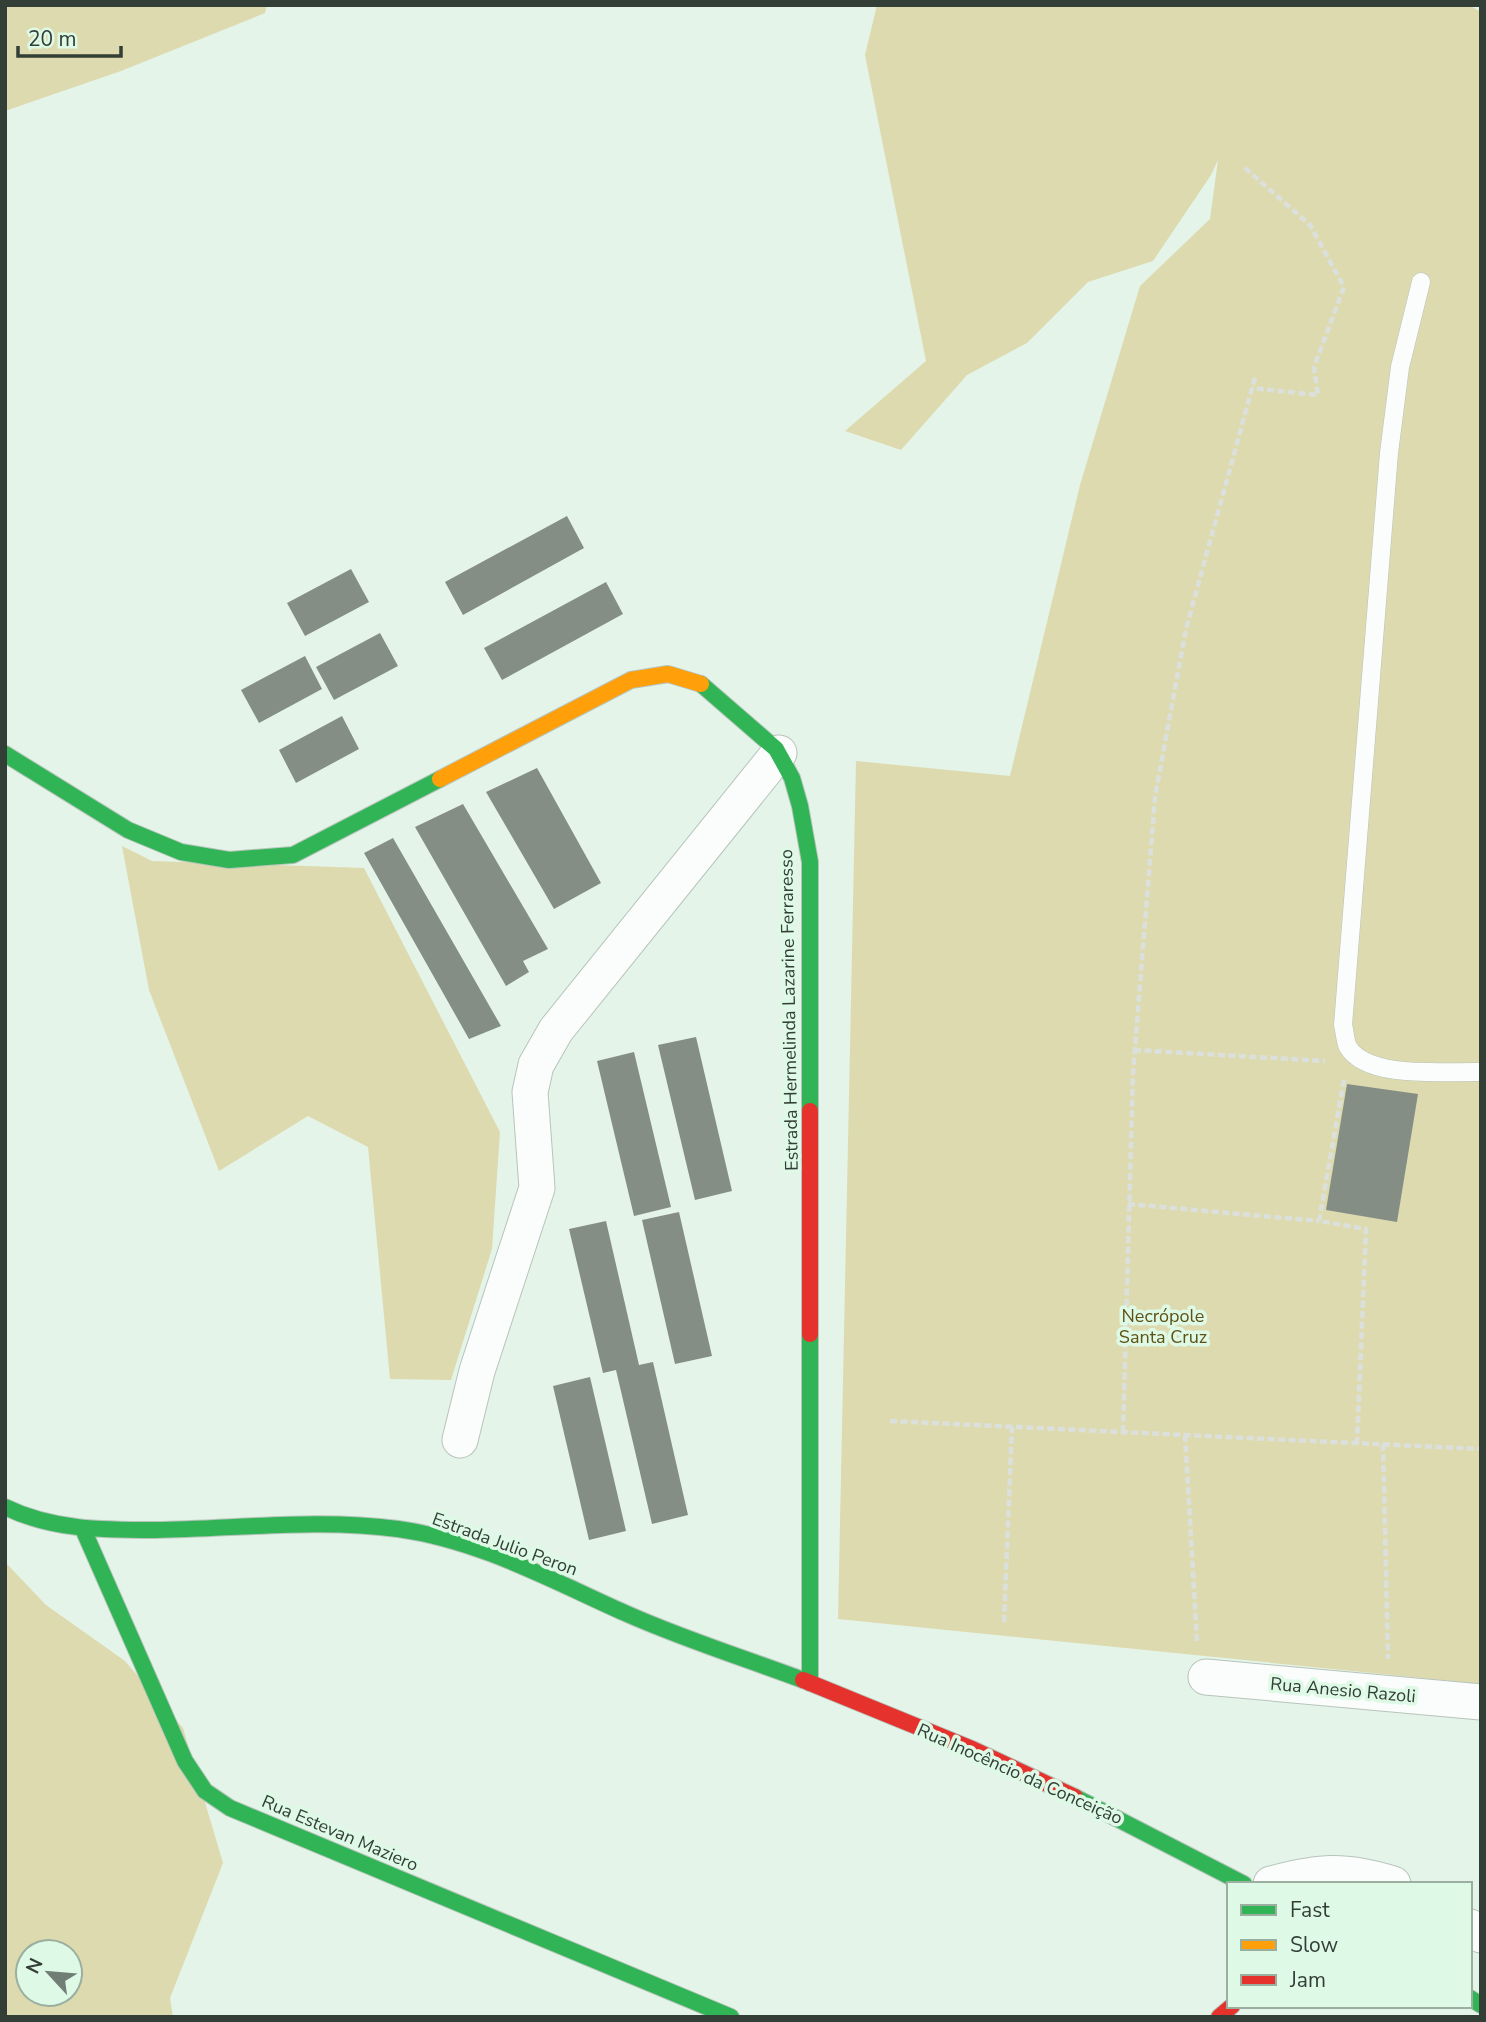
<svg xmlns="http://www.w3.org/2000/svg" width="1486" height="2022" viewBox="0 0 1486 2022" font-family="'Nunito Sans',sans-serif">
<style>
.green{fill:#dddaaf;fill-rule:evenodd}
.building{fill:#858e84}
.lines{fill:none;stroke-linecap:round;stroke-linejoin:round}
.lane-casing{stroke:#b7c4bb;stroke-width:19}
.street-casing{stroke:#b7c4bb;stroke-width:37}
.fast-casing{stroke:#b7c4bb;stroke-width:18}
.slow-casing{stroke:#b7c4bb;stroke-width:18}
.jam-casing{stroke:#b7c4bb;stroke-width:18}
.path{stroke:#dce0dc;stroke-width:4.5;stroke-dasharray:7 3.5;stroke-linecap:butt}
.lane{stroke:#fbfdfc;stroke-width:18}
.street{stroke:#fbfdfc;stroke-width:35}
.fast{stroke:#30b455;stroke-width:16}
.slow{stroke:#ff9f0a;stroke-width:16}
.jam{stroke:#e5322d;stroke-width:16}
.labels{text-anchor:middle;stroke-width:7;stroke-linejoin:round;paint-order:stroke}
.street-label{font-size:18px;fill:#333e36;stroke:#defae6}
.park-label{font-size:18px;fill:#5f5114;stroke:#defae6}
</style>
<rect width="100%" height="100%" fill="#e4f4e9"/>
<path class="green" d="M5,5H267L265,13L121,71L5,111Z
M877,5H1469L1481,12V1684L838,1619L856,761L1010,776L1080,485L1140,286L1210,219L1218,160L1211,175L1153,261L1088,282L1027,343L967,375L901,450L845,431L926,361L865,55Z
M122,846L152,861L364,868L500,1132L492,1249L451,1380L390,1379L368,1147L308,1116L219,1171L149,990Z
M5,1562L46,1605L125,1661L183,1728L223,1863L170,1998L173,2017H5ZM28,1952H70V1994H28Z"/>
<path class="building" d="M567,516L584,548L463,615L445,582Z
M351,569L369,602L305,636L287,603Z
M606,582L623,614L502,680L484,648Z
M380,633L398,666L334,700L316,667Z
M305,656L322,689L259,723L241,690Z
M342,716L359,749L296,783L279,750Z
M537,768L601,883L554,909L486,792Z
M463,804L548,949L523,961L529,972L506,986L415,827Z
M393,838L501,1026L469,1039L364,853Z
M696,1037L732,1191L695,1200L658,1045Z
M634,1052L671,1207L634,1216L597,1061Z
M1347,1084L1418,1094L1397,1222L1326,1210Z
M679,1212L712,1356L675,1364L642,1220Z
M606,1221L639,1365L653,1362L688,1515L652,1524L616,1370L603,1373L569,1229Z
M590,1377L626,1531L589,1540L553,1386Z"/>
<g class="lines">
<g class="lane-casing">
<path id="lane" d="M1421,282L1400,367L1389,453L1343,1025C1345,1032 1345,1041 1348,1047C1368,1080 1446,1071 1481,1072"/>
</g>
<g class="street-casing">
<path id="street" d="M460,1440L477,1371L537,1188L530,1092L536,1065L556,1030L779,753
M1206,1677L1481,1702
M1271,1884C1320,1871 1344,1869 1393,1884
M1470,1927L1481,1935"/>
</g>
<g class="fast-casing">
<path id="fast" d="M701,684L776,749L792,778L800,806L810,862V1111
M5,754L128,830L181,852L229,860L293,855L440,779
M810,1334V1683
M5,1507C52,1530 103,1530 155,1530C235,1529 318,1518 398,1529C479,1540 551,1580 625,1613C683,1639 744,1658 803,1680
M83,1529L185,1761L205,1791L230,1808L731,2017
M1075,1797L1244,1884
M1470,1998L1481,2005"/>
</g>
<g class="slow-casing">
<path id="slow" d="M440,779L631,680L668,674L701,684"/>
</g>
<g class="jam-casing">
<path id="jam" d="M810,1111V1334
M803,1680L972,1749L1075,1797
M1219,2017L1232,2006"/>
</g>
<path class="path" d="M1245,168L1310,225L1344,287L1314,367L1318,395L1252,388
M1134,1050L1325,1061
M1344,1080L1319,1221L1366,1229L1357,1443
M1128,1204L1319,1221
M890,1421L1481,1449
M1123,1432L1133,1073L1155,797L1186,629L1256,374
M1185,1435L1197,1641
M1383,1444L1388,1659
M1004,1622L1012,1427"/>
<use href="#lane" class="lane"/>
<use href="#street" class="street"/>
<use href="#fast" class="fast"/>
<use href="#slow" class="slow"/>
<use href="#jam" class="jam"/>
</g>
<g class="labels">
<g class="street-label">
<text transform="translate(789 1010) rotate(-91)" y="6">Estrada Hermelinda Lazarine Ferraresso</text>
<text transform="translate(505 1544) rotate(20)" y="6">Estrada Julio Peron</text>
<text transform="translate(1343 1690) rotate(5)" y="6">Rua Anesio Razoli</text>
<text transform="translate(1020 1774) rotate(24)" y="6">Rua Inocêncio da Conceição</text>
<text transform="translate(340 1833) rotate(23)" y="6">Rua Estevan Maziero</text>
</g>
<g class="park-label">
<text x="1163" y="1322">Necrópole<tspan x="1163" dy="21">Santa Cruz</tspan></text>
</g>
</g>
<rect width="1486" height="2022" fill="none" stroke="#333e36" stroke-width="14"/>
<rect x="1227" y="1882" width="245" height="126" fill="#defae6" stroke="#9aafa0" stroke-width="2"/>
<rect x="1241" y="1905" width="35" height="10" fill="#30b455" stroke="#9aafa0" stroke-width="2"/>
<text x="1290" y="1917" font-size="21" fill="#333e36">Fast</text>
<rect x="1241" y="1940" width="35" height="10" fill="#ff9f0a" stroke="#9aafa0" stroke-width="2"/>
<text x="1290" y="1952" font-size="21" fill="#333e36">Slow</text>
<rect x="1241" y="1975" width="35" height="10" fill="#e5322d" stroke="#9aafa0" stroke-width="2"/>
<text x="1290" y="1987" font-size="21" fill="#333e36">Jam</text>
<g transform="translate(49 1973) rotate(296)"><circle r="33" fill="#defae6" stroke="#9aafa0" stroke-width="2"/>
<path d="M0-5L12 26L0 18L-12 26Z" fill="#717e75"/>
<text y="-10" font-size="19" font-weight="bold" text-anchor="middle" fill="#333e36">N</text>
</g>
<path d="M18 46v10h103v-10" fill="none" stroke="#333e36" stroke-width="3.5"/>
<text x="28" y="46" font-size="21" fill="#333e36" stroke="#defae6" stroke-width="5" paint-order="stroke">20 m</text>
</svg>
